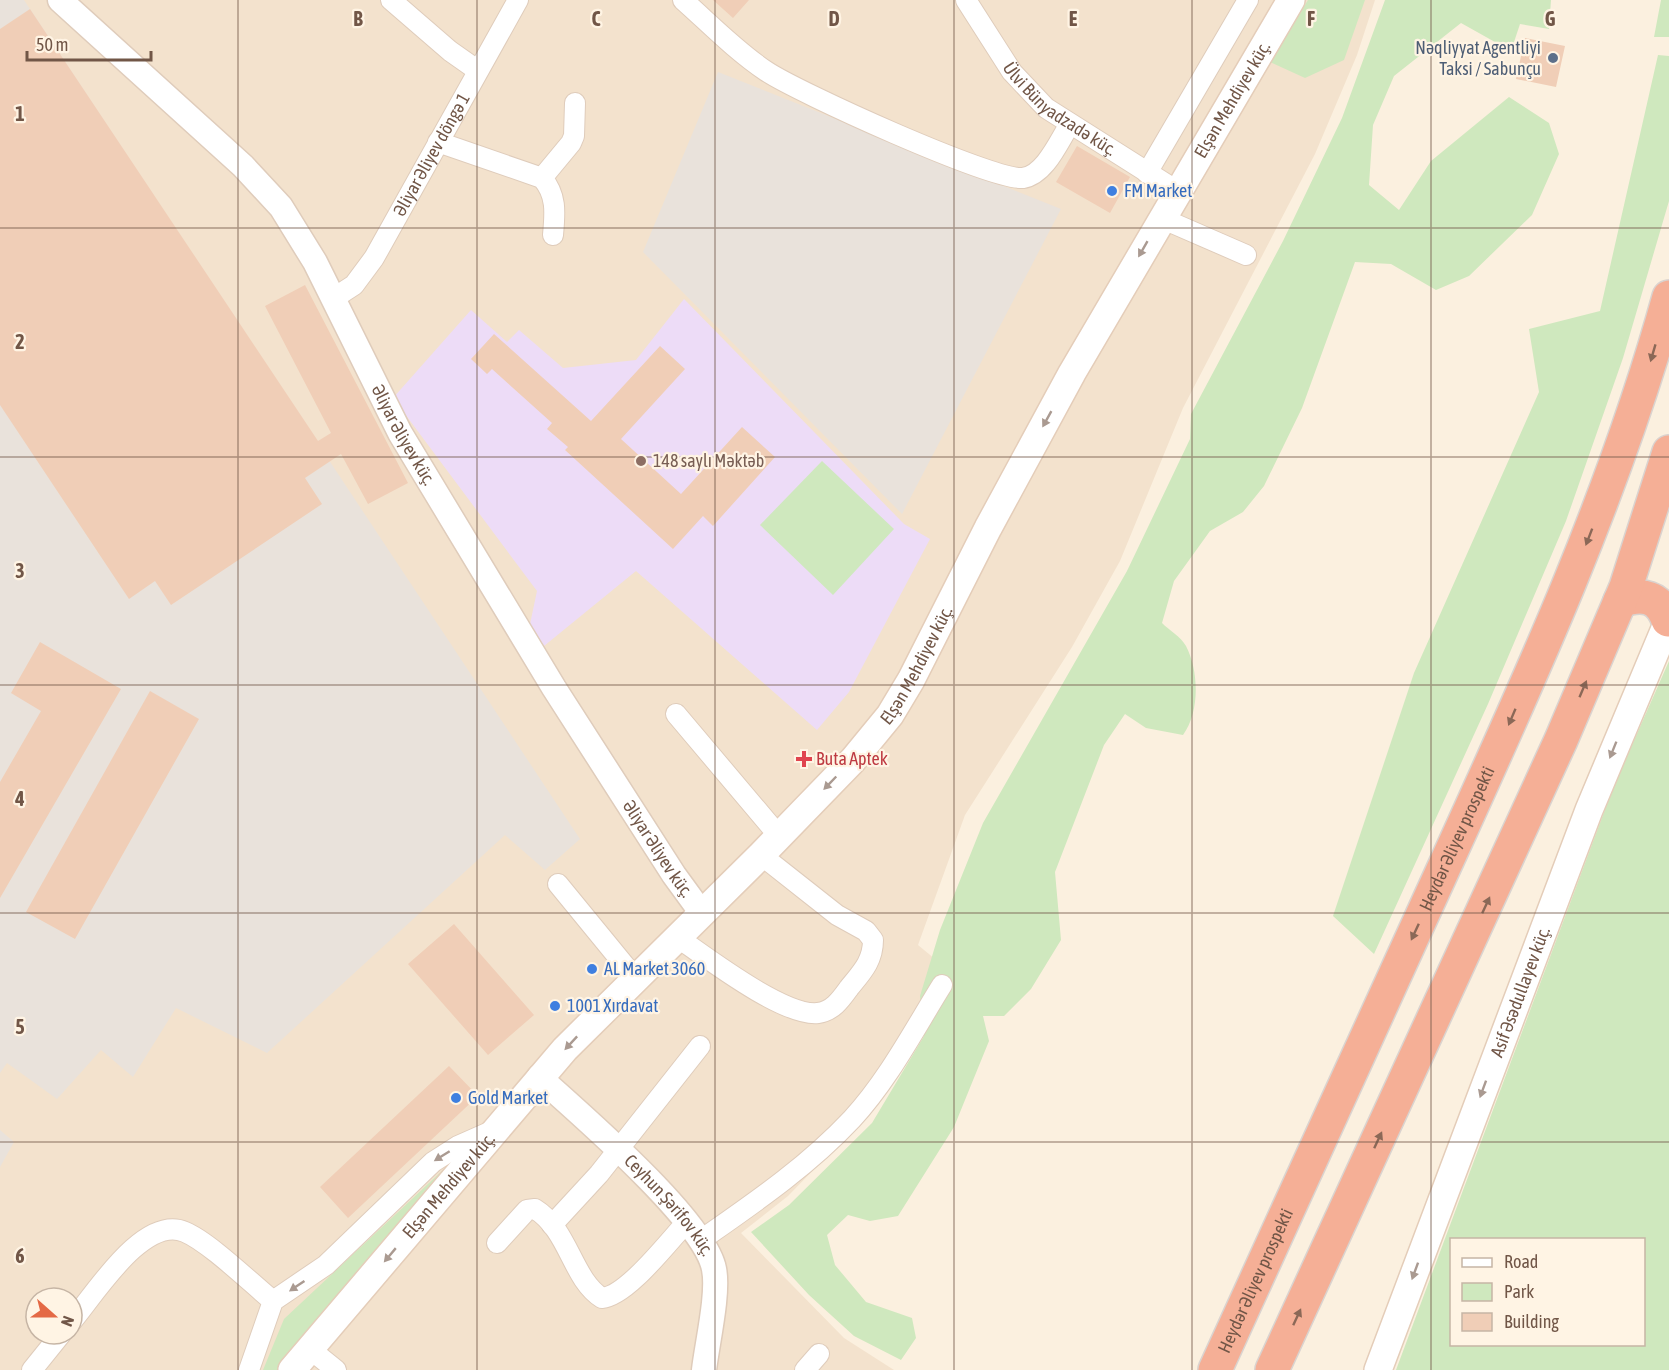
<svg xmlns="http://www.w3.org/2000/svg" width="1669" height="1370" viewBox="0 0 1669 1370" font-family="'Asap Condensed',sans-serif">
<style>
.residential{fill:#f3e2cd;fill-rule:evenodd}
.industrial{fill:#e9e2db}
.education{fill:#eddcf7}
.green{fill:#cfe8be;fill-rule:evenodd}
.building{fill:#f0ceb7}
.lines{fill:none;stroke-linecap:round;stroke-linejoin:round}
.minor-casing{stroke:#dfccbb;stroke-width:22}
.tertiary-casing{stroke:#dfccbb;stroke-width:27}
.secondary-casing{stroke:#e4cdb9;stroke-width:30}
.motorway-casing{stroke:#dad3cf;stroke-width:36}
.minor{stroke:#fff;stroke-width:20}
.tertiary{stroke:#fff;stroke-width:24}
.secondary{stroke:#fff;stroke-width:27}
.motorway{stroke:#f5af96;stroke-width:33}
.oneway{fill:#aa9a91}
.oneway2{fill:#8b6857}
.grid{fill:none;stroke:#715647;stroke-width:1.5;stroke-opacity:0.55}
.service-dot{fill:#5c6f8a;stroke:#fff4e4;stroke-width:2}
.shop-dot{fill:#3f7fe0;stroke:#fff4e4;stroke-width:2}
.education-dot{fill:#8d6e63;stroke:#fff4e4;stroke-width:2}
.health-dot{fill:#e0444e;stroke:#fff4e4;stroke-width:2}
.labels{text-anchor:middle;stroke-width:4.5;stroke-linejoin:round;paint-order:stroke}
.service-label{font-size:18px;fill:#4e5e75;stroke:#fff4e4;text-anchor:end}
.street-label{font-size:18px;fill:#715647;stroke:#fff4e4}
.shop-label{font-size:18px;fill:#366cbe;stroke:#fff4e4;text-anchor:start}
.education-label{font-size:18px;fill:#785e54;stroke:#fff4e4;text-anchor:start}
.health-label{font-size:18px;fill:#be3a42;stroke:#fff4e4;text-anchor:start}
.grid-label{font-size:20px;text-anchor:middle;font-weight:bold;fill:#715647;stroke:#fff4e4;stroke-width:4.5;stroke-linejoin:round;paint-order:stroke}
</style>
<rect width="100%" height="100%" fill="#fbf0df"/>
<path class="residential" d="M0,0H1375L1357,55L1315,154L1183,408L1120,561L1072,647L965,815L918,945L958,978L863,1119L788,1196L741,1233L844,1338L894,1370H0ZM36,1298H72V1334H36Z"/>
<path class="industrial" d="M0,0H24L580,839L545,870L505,835L267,1053L176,1008L133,1077L101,1050L57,1099L7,1063L0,1073Z
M718,72L1061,209L902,514L643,252Z
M0,1130L14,1142L0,1167Z"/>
<path class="education" d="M684,299L904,524L930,539L849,692L817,730L636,571L544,646L530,624L537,591L393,398L471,310L507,342L519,330L563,368L636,360Z"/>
<path class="green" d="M1308,0H1365L1344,60L1305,78L1270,62Z
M1385,0H1551L1549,29L1520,24L1511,51L1461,23L1394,76L1373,125L1369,185L1399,210L1431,161L1509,97L1549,123L1559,154L1532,215L1469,276L1436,290L1391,264L1355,262L1302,408L1264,486L1243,512L1210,531L1174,581L1162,623C1169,630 1181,637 1186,646C1199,671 1200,712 1183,735L1146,728L1125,714L1104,745L1055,872L1061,940L1031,989L1004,1016H983L989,1041L954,1127L898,1216L870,1221L848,1215L827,1235L835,1265L866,1302L912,1318L916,1338L901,1360L854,1336L809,1295L751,1232L789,1205L872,1123L924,1036L920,996L940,930L983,823L1127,571L1190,439L1191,414L1283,241L1342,118Z
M1661,0H1669V37H1654Z
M1658,55L1669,56V201L1623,358L1566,521L1488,704L1374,954L1333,916L1414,673L1539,392L1529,329L1600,311Z
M822,461L894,529L833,595L760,525Z
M1669,661V1370H1396L1613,788ZM1452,1240H1644V1344H1452Z
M445,1168L446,1171L280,1370H263L284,1319Z"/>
<path class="building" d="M713,0H749L733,18Z
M30,9L318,441L331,433L265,306L305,285L408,483L368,504L341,454L305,478L322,504L171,605L155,581L129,599L0,405V29Z
M1525,38L1565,46L1556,87L1516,79Z
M1077,146L1130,177L1110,213L1056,182Z
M494,334L591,421L660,346L685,369L621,439L681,494L742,427L775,457L713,526L703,516L673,549L565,450L568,447L547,429L552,423L492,369L487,374L471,359Z
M40,642L121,689L0,898V782L41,711L11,693Z
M150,691L199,719L75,939L26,912Z
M454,924L534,1015L488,1055L408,964Z
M449,1066L478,1096L348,1218L320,1187Z"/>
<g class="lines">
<g class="minor-casing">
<g id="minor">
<path d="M391,0L450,51L477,70"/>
<path d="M683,0C710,24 736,51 766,71C797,92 993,181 1023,178C1045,175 1059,141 1070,124"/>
<path id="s1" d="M966,0L1012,72L1046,108L1177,191"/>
<path d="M438,142L542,178C557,195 555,213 553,235"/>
<path d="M1147,173L1248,0"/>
<path d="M542,178L571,143L574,136L575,103"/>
<path d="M1161,218L1246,255"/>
<path id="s2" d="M334,298L354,285L374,258L518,0"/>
<path d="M676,714L779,836"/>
<path d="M558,884L635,978"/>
<path d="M677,937C706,957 784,1017 818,1013C833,1011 841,999 849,988C862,972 873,961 873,940L866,931L837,915L761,855"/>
<path d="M552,1225L599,1174L700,1046"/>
<path d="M701,1240C754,1203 807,1167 852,1119C888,1080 914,1030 942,985"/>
<path d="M497,1243L527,1210L535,1209C569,1230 572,1279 602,1298C627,1296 668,1242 686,1223"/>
<path d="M72,1321C95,1294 144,1214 185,1232C209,1242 251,1283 273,1301"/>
<path d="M310,1349L336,1370"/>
<path d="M32,1370L61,1334"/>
<path d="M249,1370L273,1301L326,1265L433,1162L458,1146L492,1131"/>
<path d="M805,1370L819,1354"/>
</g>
</g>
<g class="tertiary-casing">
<g id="tertiary">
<path id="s3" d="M60,0L243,166L281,207L315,262L400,433L554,688L674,875L701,912"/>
<path id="s4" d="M539,1077C579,1113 705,1221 714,1269C719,1293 707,1344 704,1370"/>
</g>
</g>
<g class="secondary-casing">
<g id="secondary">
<path id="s5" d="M292,1370L565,1049L761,855L853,760L890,715L911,680L988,528L1072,373L1291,0"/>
<path id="s6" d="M1378,1370L1589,810L1669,619"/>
</g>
</g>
<g class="motorway-casing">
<g id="motorway">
<path d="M1620,601C1643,593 1659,596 1668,620"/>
<path id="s7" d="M1215,1370C1292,1201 1369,1032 1446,863C1530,679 1615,493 1669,297"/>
<path d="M1272,1370L1561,740L1626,587L1669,452"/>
</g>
</g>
<use href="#minor" class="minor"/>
<use href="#tertiary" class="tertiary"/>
<use href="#secondary" class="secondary"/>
<use href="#motorway" class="motorway"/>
</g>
<defs><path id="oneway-solid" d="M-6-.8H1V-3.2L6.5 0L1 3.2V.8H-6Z" transform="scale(1.5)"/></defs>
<g class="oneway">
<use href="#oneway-solid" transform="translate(1143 249) rotate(120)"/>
<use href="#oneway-solid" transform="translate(1047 419) rotate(119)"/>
<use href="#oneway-solid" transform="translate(1613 750) rotate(112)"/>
<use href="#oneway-solid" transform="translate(830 783) rotate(134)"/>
<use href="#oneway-solid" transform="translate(571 1043) rotate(133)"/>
<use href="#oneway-solid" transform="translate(1483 1089) rotate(110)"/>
<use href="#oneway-solid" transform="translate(442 1156) rotate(148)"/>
<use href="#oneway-solid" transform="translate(390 1255) rotate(130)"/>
<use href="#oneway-solid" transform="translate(1415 1271) rotate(110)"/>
<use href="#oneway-solid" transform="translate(297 1286) rotate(146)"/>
</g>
<g class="oneway2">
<use href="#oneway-solid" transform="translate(1653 353) rotate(106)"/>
<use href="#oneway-solid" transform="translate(1589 537) rotate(111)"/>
<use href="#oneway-solid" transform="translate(1583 689) rotate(-67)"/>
<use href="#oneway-solid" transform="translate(1512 717) rotate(113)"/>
<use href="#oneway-solid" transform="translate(1486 905) rotate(-65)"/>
<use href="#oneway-solid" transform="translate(1415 932) rotate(115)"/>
<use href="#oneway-solid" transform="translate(1378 1140) rotate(-65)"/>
<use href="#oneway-solid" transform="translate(1297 1317) rotate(-65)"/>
</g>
<path class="grid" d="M238,0V1370M477,0V1370M715,0V1370M954,0V1370M1192,0V1370M1431,0V1370M0,228H1669M0,457H1669M0,685H1669M0,913H1669M0,1142H1669"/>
<circle class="service-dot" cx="1553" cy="58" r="6"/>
<g class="shop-dot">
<circle cx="1112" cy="191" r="6"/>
<circle cx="592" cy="969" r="6"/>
<circle cx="555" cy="1006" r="6"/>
<circle cx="456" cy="1098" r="6"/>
</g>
<circle class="education-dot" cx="641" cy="461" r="6"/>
<path class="health-dot" d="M801 750h6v6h6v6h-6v6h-6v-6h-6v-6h6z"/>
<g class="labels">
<g class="service-label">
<text x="1541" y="54">Nəqliyyat Agentliyi<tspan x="1541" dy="21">Taksi / Sabunçu</tspan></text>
</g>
<g class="street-label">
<text dy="6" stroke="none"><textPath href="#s5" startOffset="1592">Elşən Mehdiyev küç.</textPath></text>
<text dy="6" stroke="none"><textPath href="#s1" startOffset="146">Ülvi Bünyadzadə küç.</textPath></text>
<text dy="6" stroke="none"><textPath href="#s2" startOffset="176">Əliyar Əliyev döngə 1</textPath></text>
<text dy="6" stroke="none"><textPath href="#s3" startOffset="562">Əliyar Əliyev küç.</textPath></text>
<text dy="6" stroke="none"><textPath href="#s5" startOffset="944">Elşən Mehdiyev küç.</textPath></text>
<text dy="6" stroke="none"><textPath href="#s7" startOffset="584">Heydər Əliyev prospekti</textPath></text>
<text dy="6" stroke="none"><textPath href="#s3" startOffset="1048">Əliyar Əliyev küç.</textPath></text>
<text dy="6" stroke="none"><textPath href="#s6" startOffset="404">Asif Əsədullayev küç.</textPath></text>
<text dy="6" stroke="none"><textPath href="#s5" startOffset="242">Elşən Mehdiyev küç.</textPath></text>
<text dy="6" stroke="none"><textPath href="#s4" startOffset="183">Ceyhun Şərifov küç.</textPath></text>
<text dy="6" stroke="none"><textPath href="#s7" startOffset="98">Heydər Əliyev prospekti</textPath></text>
</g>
<g class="shop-label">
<text x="1124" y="197">FM Market</text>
<text x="604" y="975">AL Market 3060</text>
<text x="567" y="1012">1001 Xırdavat</text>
<text x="468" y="1104">Gold Market</text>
</g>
<g class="education-label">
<text x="653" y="467">148 saylı Məktəb</text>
</g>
<g class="health-label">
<text x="816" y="765">Buta Aptek</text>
</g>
</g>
<g class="grid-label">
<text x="358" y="26">B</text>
<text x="596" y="26">C</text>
<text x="834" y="26">D</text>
<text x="1073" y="26">E</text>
<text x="1311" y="26">F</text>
<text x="1550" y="26">G</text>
<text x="20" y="121">1</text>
<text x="20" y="349">2</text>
<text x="20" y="578">3</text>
<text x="20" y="806">4</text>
<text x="20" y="1034">5</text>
<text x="20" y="1263">6</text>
</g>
<rect x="1450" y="1238" width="195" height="108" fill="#fff4e4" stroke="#c6b5a5" stroke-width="1.5"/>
<rect x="1462" y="1258" width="30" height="9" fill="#ffffff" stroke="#c6b5a5" stroke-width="1.5"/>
<text x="1504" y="1268" font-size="18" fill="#715647">Road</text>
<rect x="1462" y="1283" width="30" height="18" fill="#cfe8be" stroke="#c6b5a5" stroke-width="1.5"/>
<text x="1504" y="1298" font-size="18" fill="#715647">Park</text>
<rect x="1462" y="1313" width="30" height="18" fill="#f0ceb7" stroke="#c6b5a5" stroke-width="1.5"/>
<text x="1504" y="1328" font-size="18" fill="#715647">Building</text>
<g transform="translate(54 1316) rotate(111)"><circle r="28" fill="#fff4e4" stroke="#c6b5a5" stroke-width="1.5"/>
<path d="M0-4.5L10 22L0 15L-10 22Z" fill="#e46945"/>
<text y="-9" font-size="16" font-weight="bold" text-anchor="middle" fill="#715647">N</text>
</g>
<path d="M27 51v9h124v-9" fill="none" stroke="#715647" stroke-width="3"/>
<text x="36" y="51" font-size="18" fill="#715647" stroke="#fff4e4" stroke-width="4.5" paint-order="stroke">50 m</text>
</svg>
